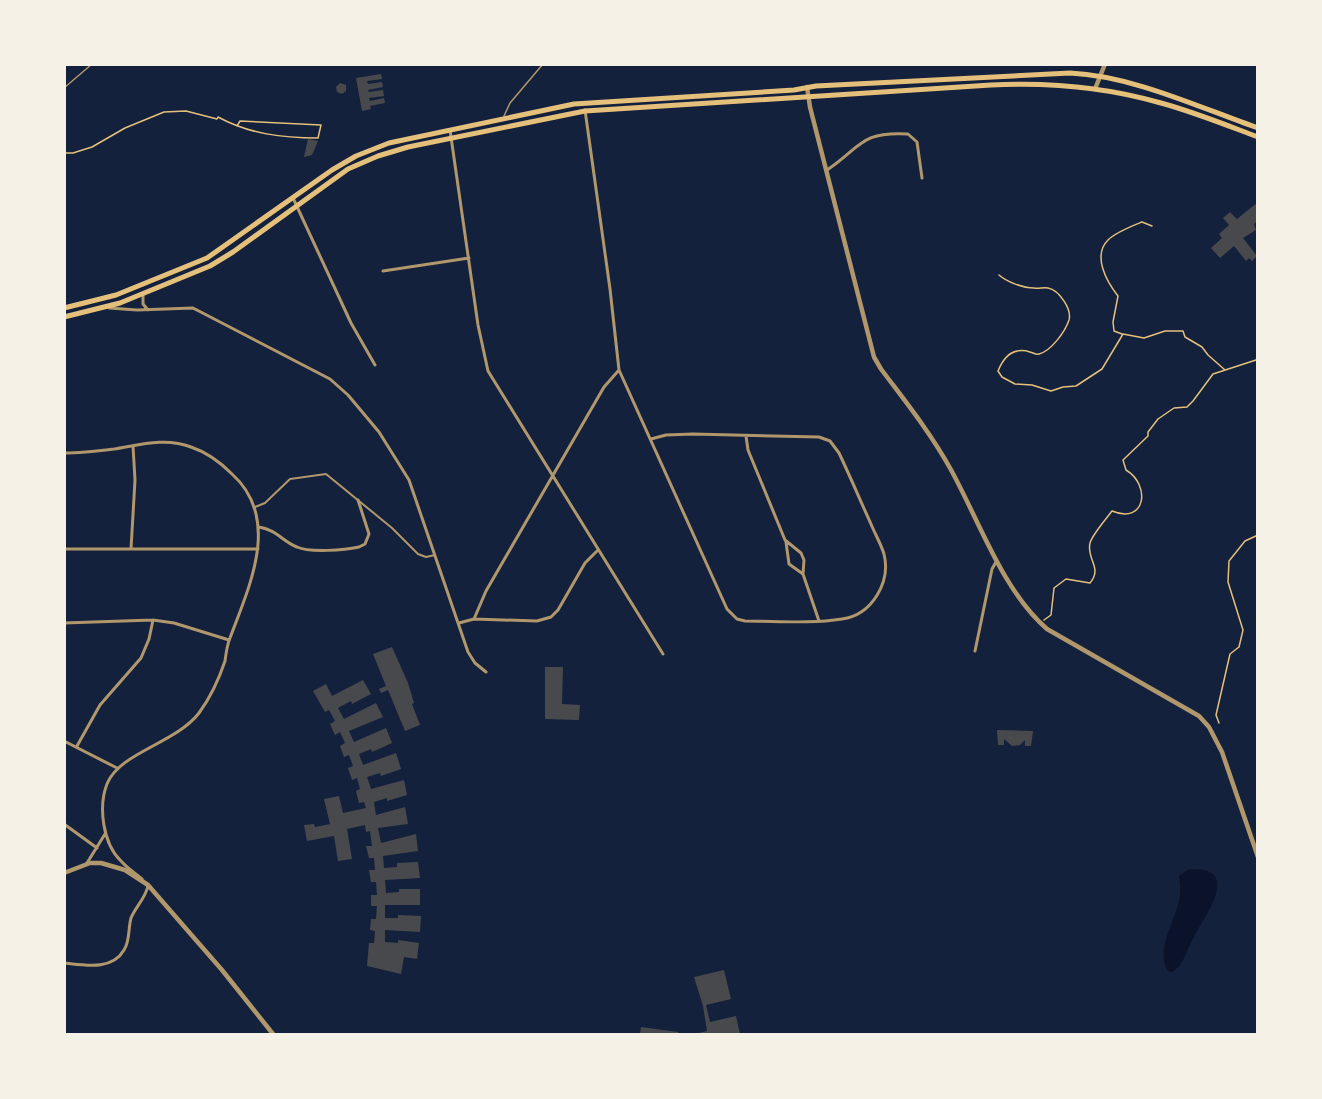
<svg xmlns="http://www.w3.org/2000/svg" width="1322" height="1099" viewBox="0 0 1322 1099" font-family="Roboto,sans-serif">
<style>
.water{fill:#0b132b}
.building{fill:#48494c}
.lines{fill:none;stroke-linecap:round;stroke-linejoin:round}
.path{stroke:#e5c07b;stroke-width:1.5}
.service{stroke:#b1986c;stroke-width:1.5}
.pedestrian{stroke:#b1986c;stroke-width:2}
.minor{stroke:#b1986c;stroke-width:3}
.tertiary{stroke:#b1986c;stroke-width:4.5}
.trunk{stroke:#e5c07b;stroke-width:5}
</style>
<rect width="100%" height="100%" fill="#14213d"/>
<path class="water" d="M1193,869C1242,869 1204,917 1194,937C1187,948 1184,967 1171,972L1168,971C1155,948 1175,923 1179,900C1181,892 1180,884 1179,876L1187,870Z"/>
<path class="building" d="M381,74L382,79L367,81L368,84L382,82L383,87L368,90L369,92L383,90L384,96L369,98L370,101L384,98L385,103L370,106L371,109L362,111L356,78Z
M340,83L346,85V91L342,94L337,92L336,87Z
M308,139L318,141L312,155L304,157Z
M1258,202V221L1254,224L1256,230L1243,238L1257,256L1252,261L1249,258L1246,261L1234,246L1220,258L1211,248L1222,238L1219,234L1229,225L1223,218L1230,212L1237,219Z
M392,647L408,683L414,703L412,704L420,725L405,731L388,690L381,693L379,689L386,686L373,654Z
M545,667H563L562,704L580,705L579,720L545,719Z
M363,680L371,694L352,704L351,701L338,708L344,719L376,703L383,717L349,731L354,742L386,728L392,743L372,752L371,749L359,754L363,765L396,753L401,769L381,776L380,773L367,777L371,789L404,780L407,795L387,801V798L374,802L376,815L405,807L408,824L378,828L381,843L416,834L418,851L383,856L384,868L397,867V863L418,862L420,878L385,880L386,893L399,892V889H420V905H385V918H398V915L421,916L420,932L385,930V942L398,943V940L419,943L417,959L404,957L401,974L367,966L369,943H374L375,931L370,930L371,919H376L377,906H371V895H377L376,882H371L369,870H375L374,858H369L366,846H372L370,831L366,832L365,825L347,829L352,859L338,861L334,836L307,841L304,825L314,824L315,827L330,824L324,799L339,796L343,813L366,808L364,802L359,803L356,791L360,789L357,778L352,780L348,768L353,766L349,755L344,757L340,746L345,743L340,732L335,735L330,724L335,721L329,710L325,712L313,691L326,684L332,696Z
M997,730L1033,731L1031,746H1025V740L1020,745L1012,746L1004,739V745H998Z
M724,970L731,999L706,1005L710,1022L736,1016L740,1034H694L707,1031L703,1006L694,977Z
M641,1027L678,1032V1034H640Z"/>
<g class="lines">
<path class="path" d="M64,153H73L92,147L125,128L164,112L186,111L217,119L218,117C249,134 283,138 318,138L321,125L240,121L237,126
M999,275C1007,282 1023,288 1034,288C1039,289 1043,287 1048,288C1059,290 1072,309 1069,320C1065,332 1051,351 1039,354C1036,355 1034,353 1030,352C1014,347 1004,356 998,371L1002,377L1015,384L1032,385L1051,391L1063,387L1076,386L1102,369L1123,334L1144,338L1165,331H1183L1185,337L1202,347L1208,355L1225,370
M1122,334L1114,331L1113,322L1118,296C1107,282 1092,256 1108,240C1116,232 1132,226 1142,222L1152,226
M1044,620L1051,615L1054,588L1066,579L1090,583C1103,568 1086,559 1090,543C1092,535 1106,519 1112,511C1146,525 1151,485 1126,470L1123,460L1148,436V432L1158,419L1174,408L1187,407L1193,401L1213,374L1256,360L1258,357
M1219,723L1216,715L1230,654L1239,647L1243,630L1228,582L1229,561L1245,541L1258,535"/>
<path class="service" d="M64,88L92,64
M504,116L510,103L543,64"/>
<path class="pedestrian" d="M255,507L265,503L290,479L326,474L392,528L418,554L426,557L435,555"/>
<path class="minor" d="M585,110L610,289L619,370L727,609L737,619L745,621C777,621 811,624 842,619C872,615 891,582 884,554C881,544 875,534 871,524C860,500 850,476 839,453L830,441L819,437L693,434L666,435L651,439
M450,130L478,325L488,371L663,654
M827,170C861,147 861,131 908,134L917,142L922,178
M293,198L351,323L375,365
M383,271L469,258
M143,294V304L148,310
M109,308L137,310L193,308L330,379L348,395L379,432L409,480L468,652L475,663L486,672
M746,436L748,450L785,540L801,553L804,560L803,574L819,621
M64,453C81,453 98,451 114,449C139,445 166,437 191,447C206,452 220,462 232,474C282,519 249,587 230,638C227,645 226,653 225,661C219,679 210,698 199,713C175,744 120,752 107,784C98,807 103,844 121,861C127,868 135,873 142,879
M259,527C277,530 282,541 297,547C310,553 345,550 359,547L365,544L369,534L358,500
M786,542L789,564L803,574
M64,549H258
M131,549L135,480L133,446
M474,619L486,591L604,387L619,370
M64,623L153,620L174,623L229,640
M459,623L474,619L537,621L551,617L558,610L585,563L597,551
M975,651L992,569L996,562
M64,741L117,768
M77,746L100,705L141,658L149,639L153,620
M64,824L97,848
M87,863L105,834
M64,963C84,965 112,971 124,950C130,941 128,929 131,918C136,906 145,899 148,886"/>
<path class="tertiary" d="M807,87L810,107L874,357L881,369C905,401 930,432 950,468C979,520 1002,590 1047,629L1199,716L1209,727L1222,752L1258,857
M1095,89L1105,64
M64,873L90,863H101L125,870L148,885L222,970L273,1034"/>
<path class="trunk" d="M64,308L116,295L207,258L332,170L356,156L389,143L574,104L794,90L816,86L1070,73C1133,76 1198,107 1258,128
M64,317L120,303L210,266L233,252L348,169L378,156L408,147L585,111L991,85C1048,82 1106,87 1161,103C1194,112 1226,125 1258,137"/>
</g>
<rect width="1322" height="1099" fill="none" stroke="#f6f1e7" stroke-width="132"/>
</svg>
